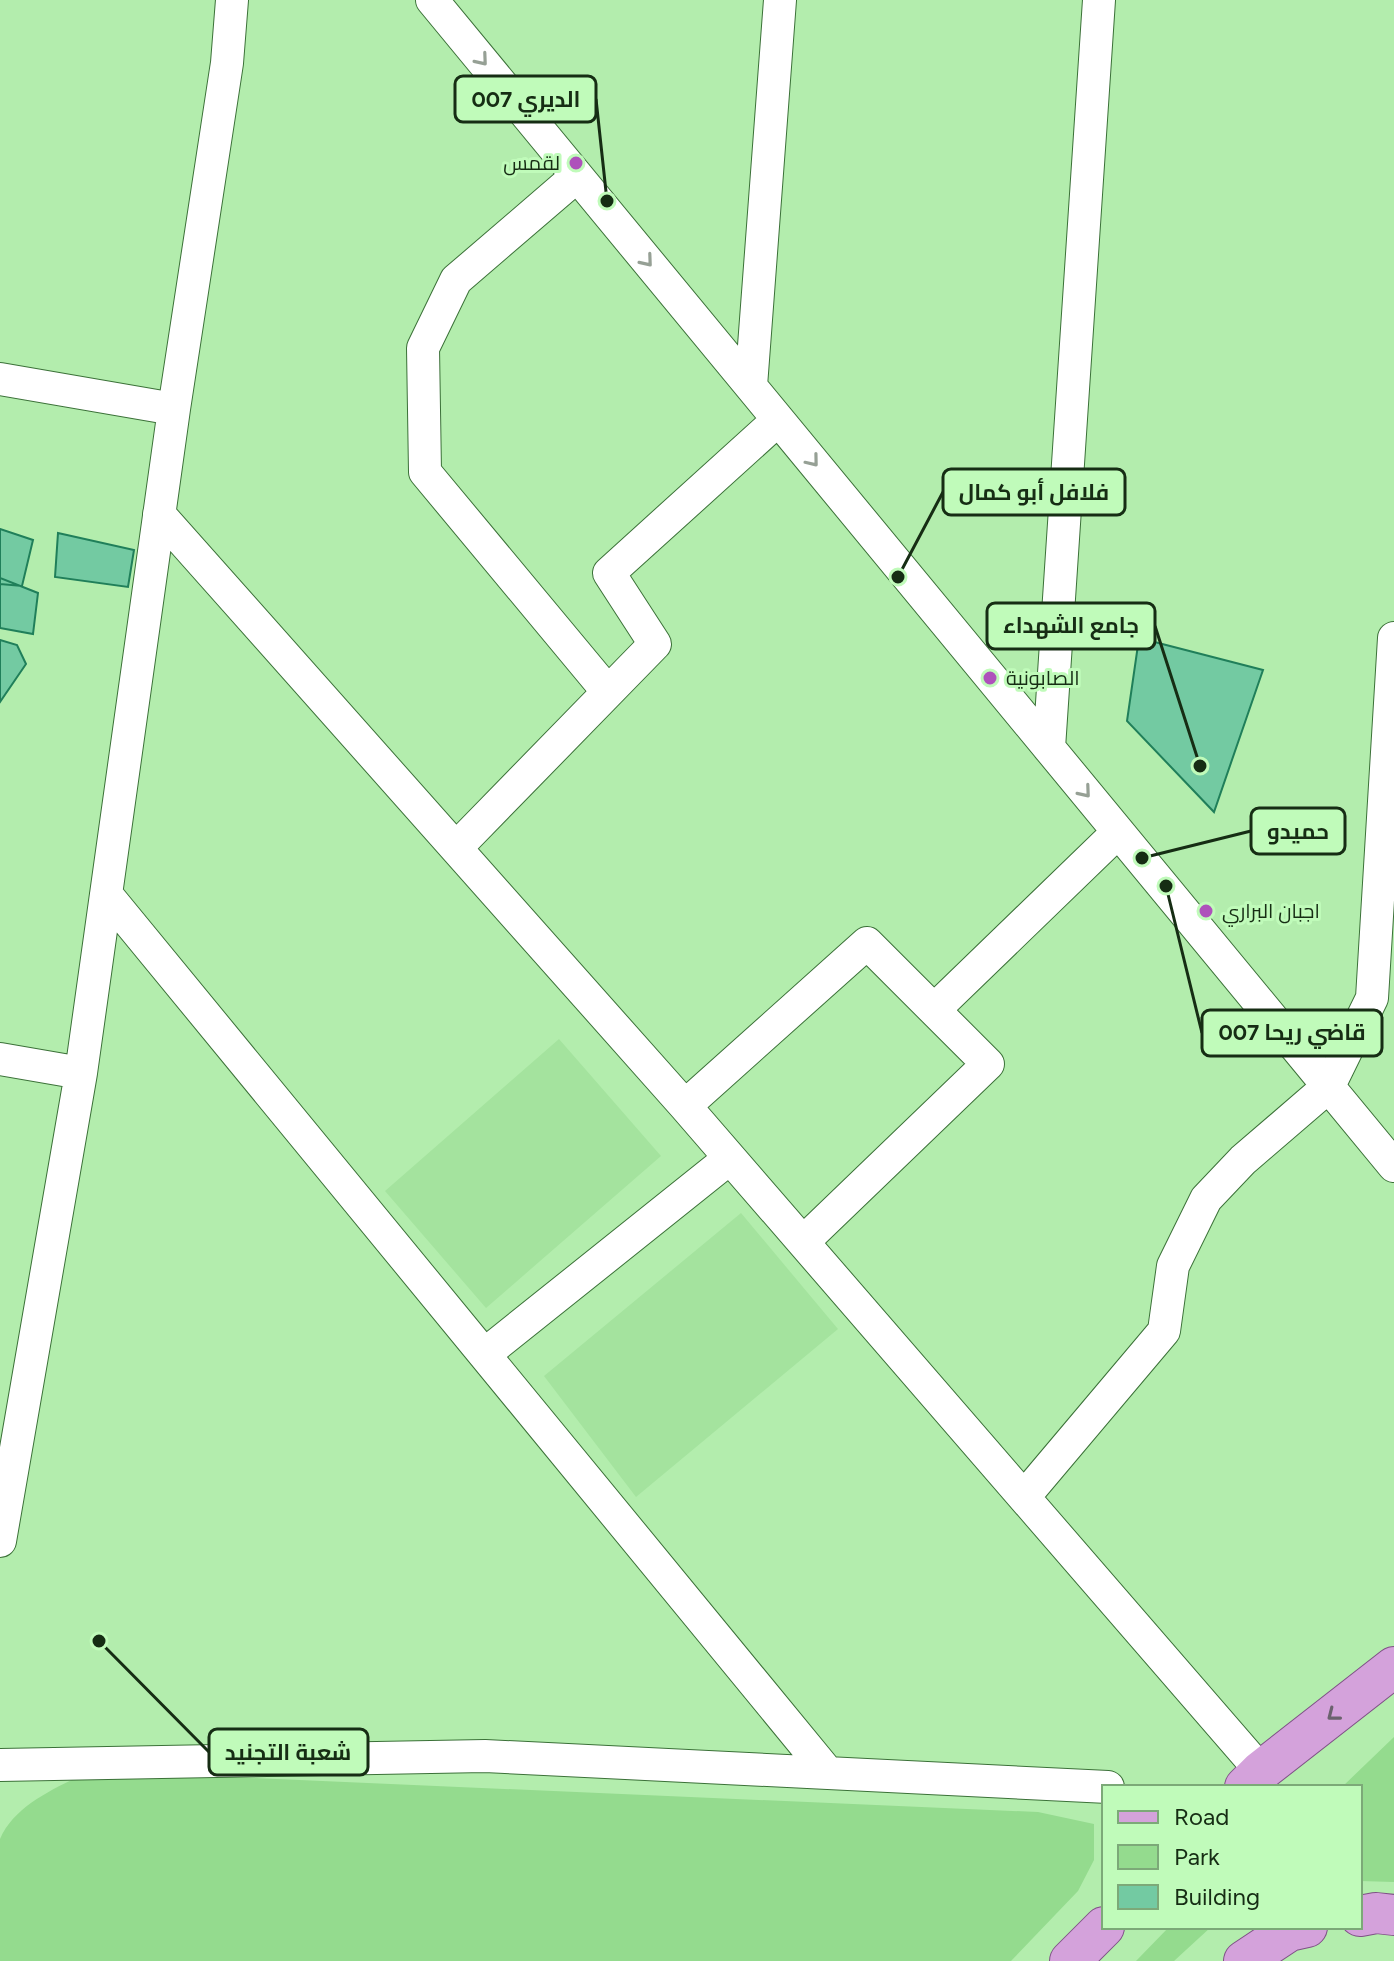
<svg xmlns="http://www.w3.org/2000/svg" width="1394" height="1961" viewBox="0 0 1394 1961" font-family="Figtree,Cairo,sans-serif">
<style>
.built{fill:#a4e39e}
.green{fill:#94db8e}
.building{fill:#73caa2;stroke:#207f5a;stroke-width:2}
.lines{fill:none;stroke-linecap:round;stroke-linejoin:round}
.minor-casing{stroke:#3b7138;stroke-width:34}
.major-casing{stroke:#7f5186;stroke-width:42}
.minor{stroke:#fff;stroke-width:32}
.major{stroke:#d4a2db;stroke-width:40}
.oneway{stroke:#96a095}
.oneway2{stroke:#6b626e}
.poi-dot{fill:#ae51bb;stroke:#c0fbba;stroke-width:3}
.labels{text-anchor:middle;stroke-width:6;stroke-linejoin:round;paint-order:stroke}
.poi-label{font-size:20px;fill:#162d14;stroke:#c0fbba;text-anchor:start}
.leader{fill:none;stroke:#162d14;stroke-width:3}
.callout-dot{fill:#162d14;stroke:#c0fbba;stroke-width:3}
.callout{fill:#c0fbba;stroke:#162d14;stroke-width:3}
.callout-label{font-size:22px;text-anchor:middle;font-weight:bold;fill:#162d14}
</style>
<rect width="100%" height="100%" fill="#b3edad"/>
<path class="built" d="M559,1039L661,1156L486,1308L385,1191Z
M741,1213L838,1329L636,1497L544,1376Z"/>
<path class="green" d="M1394,1737V1882L1360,1881V1787H1342Z
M90,1771L1038,1812L1094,1824V1860L1078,1891L1011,1961H0V1839C15,1804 58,1787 90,1771Z
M1169,1927H1211L1174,1961H1136Z"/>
<path class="building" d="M0,529L33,540L22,586L0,584Z
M58,533L134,550L128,587L55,577Z
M0,578L38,593L33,634L0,628Z
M1139,638L1263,670L1214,812L1127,721Z
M0,640L17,645L26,664L0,702Z"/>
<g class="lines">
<g class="minor-casing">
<path id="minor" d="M432,0L1394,1166
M577,176L456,280L423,348L425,472L608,692
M0,379L174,409
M751,386L780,0
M159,514L685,1106L1261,1771
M1049,748L1099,0
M456,848L655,644L609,573L778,420
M106,894L828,1773
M934,1010L1118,832
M0,1059L81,1073
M685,1106L867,943L988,1064L803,1242
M485,1354L730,1158
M1024,1497L1164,1331L1173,1266L1206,1199L1243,1160L1329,1086L1372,998L1394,638
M0,1541L81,1073L174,409L227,63L232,0
M0,1765L485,1756L1108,1787"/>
</g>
<g class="major-casing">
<path id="major" d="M1245,1787L1261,1771L1394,1667
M1360,1916L1376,1913L1394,1915
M1070,1961L1104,1927
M1244,1961L1289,1931L1307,1927"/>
</g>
<use href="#minor" class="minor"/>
<use href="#major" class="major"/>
</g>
<defs><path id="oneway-chevron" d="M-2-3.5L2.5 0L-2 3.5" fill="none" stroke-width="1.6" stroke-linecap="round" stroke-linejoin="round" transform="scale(2)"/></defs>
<g class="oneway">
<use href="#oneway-chevron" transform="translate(482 60) rotate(50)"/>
<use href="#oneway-chevron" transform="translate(647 261) rotate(50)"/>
<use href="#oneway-chevron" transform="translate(813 461) rotate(51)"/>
<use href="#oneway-chevron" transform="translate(1085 792) rotate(50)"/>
</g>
<use class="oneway2" href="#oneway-chevron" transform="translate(1333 1715) rotate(142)"/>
<g class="poi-dot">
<circle cx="576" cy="163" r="8"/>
<circle cx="990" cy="678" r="8"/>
<circle cx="1206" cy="911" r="8"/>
</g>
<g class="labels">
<g class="poi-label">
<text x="560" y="170" text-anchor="end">لقمس</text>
<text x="1006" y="685">الصابونية</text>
<text x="1222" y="918">اجبان البراري</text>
</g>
</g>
<path class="leader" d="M607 201L596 99M898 577L943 492M1200 766L1155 626M1142 858L1251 831M1166 886L1202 1033M99 1641L209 1752"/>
<g class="callout-dot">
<circle cx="607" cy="201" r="8"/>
<circle cx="898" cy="577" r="8"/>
<circle cx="1200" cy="766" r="8"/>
<circle cx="1142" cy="858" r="8"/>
<circle cx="1166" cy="886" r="8"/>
<circle cx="99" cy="1641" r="8"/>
</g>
<g class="callout">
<rect x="455" y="76" width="141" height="46" rx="8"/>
<rect x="943" y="469" width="182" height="46" rx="8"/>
<rect x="987" y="603" width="168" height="46" rx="8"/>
<rect x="1251" y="808" width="94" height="46" rx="8"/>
<rect x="1202" y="1010" width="180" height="46" rx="8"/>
<rect x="209" y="1729" width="159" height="46" rx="8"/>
</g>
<g class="callout-label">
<text x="526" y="107">الديري 007</text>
<text x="1034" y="500">فلافل أبو كمال</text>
<text x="1071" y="633">جامع الشهداء</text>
<text x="1298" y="839">حميدو</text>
<text x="1292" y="1040">قاضي ريحا 007</text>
<text x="288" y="1760">شعبة التجنيد</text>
</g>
<rect x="1102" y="1785" width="260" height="144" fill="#c0fbba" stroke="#7ca978" stroke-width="2"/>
<rect x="1118" y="1811" width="40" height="12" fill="#d4a2db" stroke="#7ca978" stroke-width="2"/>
<text x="1174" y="1825" font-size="24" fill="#162d14">Road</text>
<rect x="1118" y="1845" width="40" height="24" fill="#94db8e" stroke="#7ca978" stroke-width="2"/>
<text x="1174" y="1865" font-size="24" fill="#162d14">Park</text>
<rect x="1118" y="1885" width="40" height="24" fill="#73caa2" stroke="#7ca978" stroke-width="2"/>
<text x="1174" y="1905" font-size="24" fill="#162d14">Building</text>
</svg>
